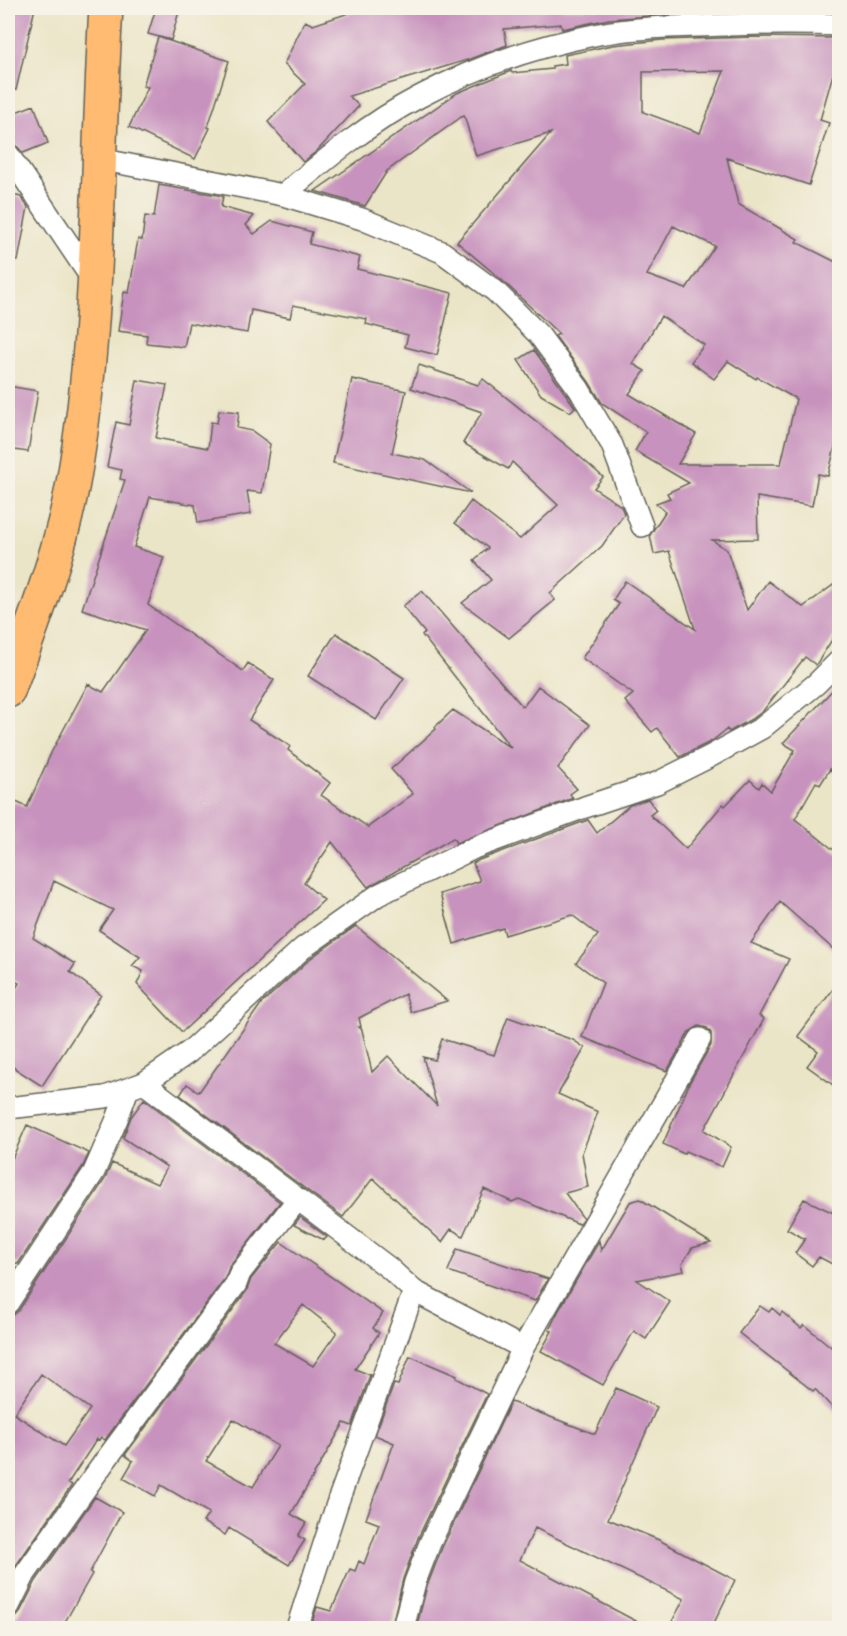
<svg xmlns="http://www.w3.org/2000/svg" width="847" height="1636" viewBox="0 0 847 1636" font-family="'Comic Neue',sans-serif">
<style>
.building{fill:#c792bd;fill-rule:evenodd}
.lines{fill:none;stroke-linecap:round;stroke-linejoin:round}
.street-casing{stroke:#646258;stroke-width:24}
.primary-casing{stroke:#646258;stroke-width:36}
.street{stroke:#fff;stroke-width:21}
.primary{stroke:#ffbb71;stroke-width:33}
</style>
<rect width="100%" height="100%" fill="#f7f3e8"/>
<filter id="ink" filterUnits="userSpaceOnUse"><feTurbulence type="fractalNoise" baseFrequency=".0167" numOctaves="2"/><feDisplacementMap in="SourceGraphic" scale="12" xChannelSelector="R" yChannelSelector="G"/><feConvolveMatrix kernelMatrix="1 2 1 2 8 2 1 2 1" color-interpolation-filters="sRGB"/></filter>
<filter id="wash" filterUnits="userSpaceOnUse"><feTurbulence type="fractalNoise" baseFrequency=".008" numOctaves="4" result="noise"/><feDisplacementMap in="SourceGraphic" scale="24" xChannelSelector="R" yChannelSelector="G"/><feGaussianBlur stdDeviation="1.35" result="paint"/><feColorMatrix in="noise" values="0 0 0 0 0 0 0 0 0 0 0 0 0 0 0 0 0 1.4 0 .05"/><feComposite in="paint" operator="in"/></filter>
<g filter="url(#wash)">
<rect width="100%" height="100%" fill="#ebe5c8"/>
<g id="blocks">
<path class="building" d="M8,8H35L16,90L8,89Z
M156,8H180L171,40L148,34Z
M354,8H840V12L769,11L661,15L609,19L562,29L561,24L504,29L507,45L467,60L349,96L359,106L317,151L303,162L268,122L305,84L284,64L305,21L313,25L355,11Z
M158,37L229,61L208,127L210,128L195,159L129,127L148,87L143,86Z
M752,37L840,38L838,56L820,120L829,123L809,185L727,158L738,204L798,239L796,242L840,264V426L828,476L818,474L812,506L757,497L758,539L712,540L727,550L747,610L768,581L803,607L840,580V627L816,665L805,657L763,711L755,717L729,732L727,729L712,741L680,757L657,728L652,732L625,701L633,694L582,658L619,604L613,600L625,581L695,629L669,551L654,554L650,535L665,512L656,503L670,498L667,493L689,483L635,451L646,432L602,403L589,382L555,336L559,334L504,282L457,242L551,133L476,156L464,115L387,171L365,206L315,191L457,93L511,71L512,73L552,69V66L566,64L565,55L613,45L662,40ZM724,71L700,133L643,112V72ZM673,226L715,246L686,289L647,275ZM661,316L704,345L691,362L714,379L728,361L756,379L757,377L796,399L781,464H678L696,434L629,394L645,371L633,364Z
M34,105L48,143L23,153L14,143L8,141V115Z
M159,185L223,196L221,207L254,216L246,225L254,234L272,221L312,232L309,244L360,257L357,269L452,293L437,355L405,347L408,335L366,324L367,319L293,305L290,318L251,310L247,333L189,323L184,347L146,343L147,335L118,331L124,292L129,293L138,239L142,240L145,216L154,217Z
M8,194L21,197L28,207L18,261L8,260Z
M534,350L575,407L570,412L541,395L518,360Z
M419,365L478,385L483,379L571,449L603,477L594,488L621,506L624,514L602,546L550,593L555,600L509,638L462,603L491,580L474,560L488,548L455,523L471,501L520,539L558,505L512,462L508,469L463,443L482,412L411,388Z
M352,379L406,391L392,453L425,460L471,493L333,463Z
M137,380L167,385L156,438L208,448L211,422L217,423L219,410L239,412L237,428L252,431L270,444L262,493L247,491L251,514L198,523L195,505L150,497L134,547L164,557L148,605L243,671L248,663L274,680L249,720L290,746L288,750L330,783L321,795L368,827L413,794L391,769L436,729L435,727L453,710L511,748L422,635L425,633L403,606L422,591L523,707L538,686L590,725L558,768L577,789L570,794L573,798L456,843L453,838L368,887L332,842L304,883L324,900L182,1032L137,984L143,971L132,966L140,957L99,930L113,910L54,881L33,938L75,964L70,972L101,995L42,1086L8,1064V1001L19,983L8,978V815L14,801L27,807L52,751L88,684L103,692L146,630L82,609L125,480L120,479L122,470L107,467L116,422L129,425Z
M8,386L38,391L28,452L8,449Z
M336,633L404,678L376,720L308,676Z
M840,682V774L830,769L820,785L816,782L795,819L840,855V955L780,902L751,943L789,959L759,1016L764,1019L704,1130L731,1147L722,1167L685,1151L684,1154L663,1144L690,1082L711,1045V1033L707,1028L699,1026L689,1032L667,1071L582,1037L603,983L576,963L598,935L572,915L505,935L503,928L454,944L440,894L480,881L473,863L479,860L588,820L597,833L630,805L648,799L656,810L650,815L686,849L723,804L725,806L750,780L759,788L762,783L771,791L795,750L783,743Z
M356,926L447,1001L411,1012L405,994L359,1018L361,1027H359L362,1030L372,1072L388,1056L437,1106L423,1057L435,1060L442,1039L494,1055L508,1017L573,1040L585,1048L558,1094L598,1112L582,1153L588,1187L565,1193L583,1218L579,1224L519,1199L512,1202L484,1189L463,1236L451,1229L442,1242L373,1178L343,1217L180,1095L187,1084L199,1092L261,1004L311,958Z
M840,980V1090L807,1066L818,1051L798,1036Z
M144,1099L280,1202L230,1265L225,1278L105,1440L101,1437L99,1440L97,1439L68,1483L72,1485L15,1567L8,1580V1320L19,1310L105,1179L112,1163L157,1184L167,1167L123,1138L131,1117ZM41,1374L90,1409L64,1446L14,1414Z
M27,1125L89,1153L83,1166L18,1264L8,1259V1168Z
M640,1199L711,1243L692,1248L682,1264L684,1271L637,1280L670,1302L646,1339L634,1331L603,1385L541,1351L552,1331L549,1330L559,1310L599,1241L601,1251L630,1202Z
M804,1199L840,1216V1268L819,1257L812,1266L795,1253L805,1239L787,1229Z
M300,1217L327,1237L324,1240L294,1225Z
M281,1242L383,1313L373,1328L379,1333L355,1369L370,1375L352,1426L344,1423L291,1514L306,1523L298,1536L305,1540L289,1565L229,1528L225,1535L203,1522L209,1513L161,1485L155,1496L123,1478L133,1461L125,1455L246,1292L251,1279ZM303,1305L337,1332L313,1366L274,1343ZM233,1419L278,1446L253,1487L206,1461Z
M457,1249L548,1279L535,1301L448,1271Z
M760,1306L769,1312L772,1308L780,1315L782,1312L801,1328L804,1325L840,1354V1416L815,1389L813,1391L739,1333Z
M410,1356L457,1376L456,1378L487,1394L418,1538L403,1579L391,1629H310L317,1607L331,1611L350,1569L355,1571L359,1561L364,1564L379,1524L366,1519L394,1443L375,1435L394,1384L398,1385Z
M616,1388L657,1407L608,1519L659,1540L735,1580L711,1629H668L684,1599L535,1528L520,1560L651,1629H416L427,1586L442,1548L511,1402L595,1434Z
M95,1497L122,1512L90,1572L92,1574L61,1629H8V1621L14,1619L19,1614L36,1581Z"/>
</g>
</g>
<g filter="url(#ink)">
<use href="#blocks" fill-opacity="0" stroke="#646258" stroke-width="1.5"/>
<g class="lines">
<g class="street-casing">
<path id="street" d="M8,154L94,282
M99,159L283,195L362,219L442,252L495,291L539,335L579,389L612,445L642,526
M283,195C326,159 369,123 419,97C475,67 537,46 599,34C631,28 666,27 699,26C746,24 792,23 840,25
M144,1083L389,1268L414,1291L523,1348
M8,1108L105,1097L144,1083L189,1052L303,948L378,895L474,848L585,807L657,783L709,757L762,728L816,684L840,660
M8,1303L94,1172L117,1119L128,1089
M8,1608L25,1574L105,1461L236,1284L240,1273L298,1199
M297,1628L337,1504L414,1291
M403,1628L415,1582L430,1543L523,1348L700,1039"/>
</g>
<g class="primary-casing">
<path id="primary" d="M8,691C33,624 60,554 73,483C101,326 96,166 106,8"/>
</g>
<use href="#street" class="street"/>
<use href="#primary" class="primary"/>
</g>
</g>
<rect width="847" height="1636" fill="none" stroke="#f7f3e8" stroke-width="30"/>
</svg>
